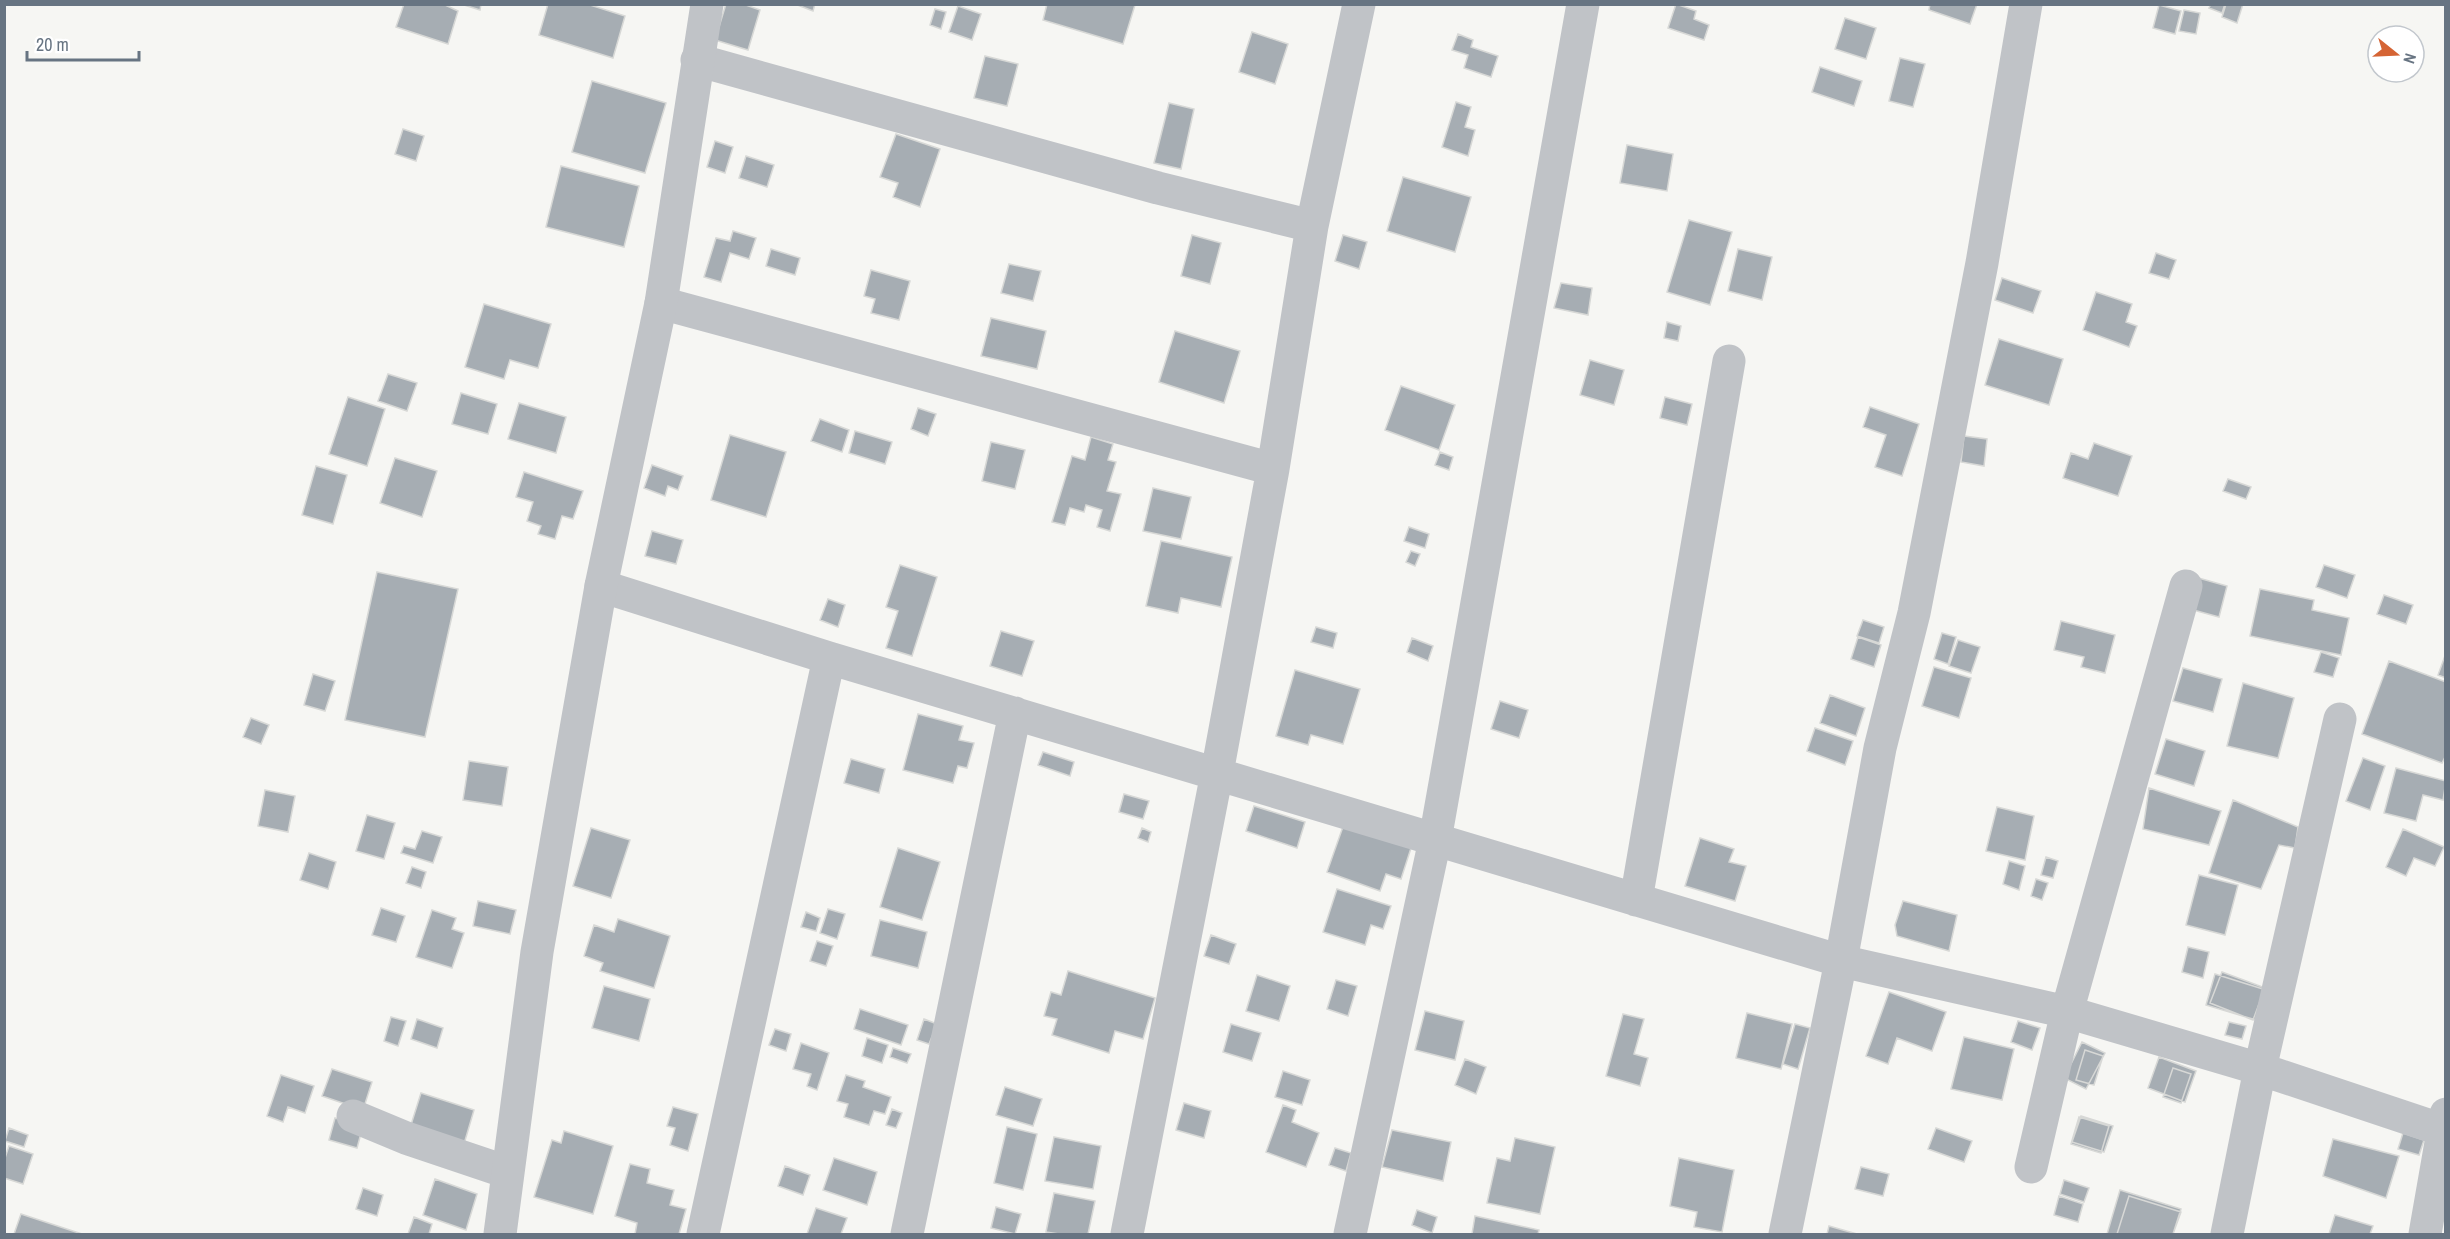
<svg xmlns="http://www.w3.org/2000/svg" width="2450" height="1239" viewBox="0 0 2450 1239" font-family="'Archivo Narrow',sans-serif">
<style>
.building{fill:#a6adb3;stroke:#d7d8d6;stroke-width:1.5}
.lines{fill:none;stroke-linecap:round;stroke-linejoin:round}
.minor{stroke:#c0c3c7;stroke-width:33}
.tertiary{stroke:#c0c3c7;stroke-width:33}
</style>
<rect width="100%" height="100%" fill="#f6f6f3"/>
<path class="building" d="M404,4H443L458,11L448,44L396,27Z
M461,4H481L480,10Z
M548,4H587L625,16L613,58L539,35Z
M726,4H743L760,10L748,50L715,40Z
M795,4H815L813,11Z
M1047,4H1135V5L1123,44L1043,20Z
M1676,4L1696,11L1694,19L1709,25L1704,40L1668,28Z
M1930,4H1977L1970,24L1929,10Z
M2211,4H2225L2222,13L2209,8Z
M2226,4H2243L2237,23L2222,17Z
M2159,5L2181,11L2175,34L2153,28Z
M958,6L981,14L972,40L949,32Z
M935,9L946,12L941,29L930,25Z
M2184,10L2200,13L2196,34L2179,31Z
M1845,18L1876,28L1866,59L1835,49Z
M1252,32L1288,44L1275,84L1239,72Z
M1458,34L1473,40L1471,47L1498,56L1491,77L1464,68L1468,55L1452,50Z
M985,56L1018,64L1007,106L974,98Z
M1900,58L1925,64L1913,107L1889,101Z
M1820,67L1862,81L1854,106L1812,92Z
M592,81L666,103L645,173L572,152Z
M1456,102L1471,107L1465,127L1475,130L1468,156L1442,147Z
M1169,103L1194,109L1181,169L1154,163Z
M403,129L424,136L416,161L395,154Z
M896,134L940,149L920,207L893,197L898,183L880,177Z
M715,141L733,147L725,173L707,167Z
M1627,145L1673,154L1667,191L1620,183Z
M746,156L774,165L767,187L739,178Z
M561,166L639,186L624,247L546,227Z
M1403,177L1471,197L1455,252L1387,231Z
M1689,220L1732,232L1710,305L1667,292Z
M733,231L756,238L749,259L730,253L721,282L704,277L716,238L730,241Z
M1192,235L1221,243L1210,284L1181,276Z
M1343,235L1367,242L1359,269L1335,261Z
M771,249L800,258L795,275L766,266Z
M1738,249L1772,257L1762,300L1728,291Z
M2156,253L2176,260L2169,279L2149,273Z
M1009,264L1041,271L1033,301L1001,293Z
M871,270L910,281L899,320L871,313L875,299L864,296Z
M2002,278L2041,291L2033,313L1995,300Z
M1561,283L1592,288L1588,315L1554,308Z
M2096,292L2132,304L2126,322L2137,326L2129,347L2083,330Z
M484,304L551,324L538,368L510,360L504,379L465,367Z
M991,318L1046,331L1037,369L981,356Z
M1667,322L1681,326L1678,341L1664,338Z
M1175,331L1240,351L1224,403L1159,382Z
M1999,339L2063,359L2049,405L1985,385Z
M1590,360L1624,370L1614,405L1580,395Z
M388,374L417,383L407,411L378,401Z
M1401,386L1455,405L1439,450L1385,430Z
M461,393L497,404L488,434L452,424Z
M348,397L385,409L367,466L329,454Z
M1665,397L1692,404L1687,425L1660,418Z
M519,403L566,417L556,453L508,439Z
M1870,407L1919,424L1902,476L1875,467L1886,435L1863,427Z
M918,408L936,414L928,436L911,429Z
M820,419L849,430L842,452L811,441Z
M855,431L892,442L885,464L849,453Z
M730,435L786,452L766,517L711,500Z
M1964,436L1987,439L1984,466L1961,462Z
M1091,437L1113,444L1108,460L1116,462L1107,491L1121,494L1110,531L1097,527L1102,510L1086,505L1084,512L1070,508L1065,525L1052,522L1072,456L1085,460Z
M991,442L1025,450L1015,489L982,481Z
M2094,443L2132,456L2118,496L2063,478L2071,453L2088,459Z
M1440,452L1453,457L1449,470L1435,465Z
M395,458L437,471L422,517L380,503Z
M652,465L683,476L678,490L668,486L665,496L644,488Z
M316,466L347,475L333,524L302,515Z
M524,472L583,491L573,519L562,516L555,539L538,534L541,526L527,521L533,502L516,497Z
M2228,479L2251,487L2246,499L2223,491Z
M1153,488L1191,497L1181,539L1143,531Z
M1409,527L1429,534L1425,548L1404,541Z
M652,531L683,540L676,564L645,556Z
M1161,541L1232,557L1221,607L1181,598L1178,613L1146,606Z
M1411,551L1420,554L1415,566L1406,562Z
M900,565L937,577L912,656L886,648L898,611L886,607Z
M2324,565L2355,575L2347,598L2316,587Z
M377,572L458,589L425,737L345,720Z
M2195,577L2227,586L2219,617L2186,608Z
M2260,589L2314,600L2312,610L2349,618L2341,655L2250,636Z
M2384,595L2413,605L2406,624L2377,614Z
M828,599L845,605L838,627L820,620Z
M1863,620L1884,627L1879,643L1857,636Z
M2061,621L2115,635L2105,673L2081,667L2084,657L2054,650Z
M1316,627L1337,633L1333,648L1311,642Z
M1001,631L1034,641L1022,676L990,666Z
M1942,633L1956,637L1948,664L1934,659Z
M1858,637L1881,645L1874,667L1851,659Z
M1412,638L1433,646L1428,661L1407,652Z
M1958,640L1980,647L1971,673L1949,666Z
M2321,652L2339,658L2333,677L2314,672Z
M2446,653V678L2438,675Z
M2389,661L2446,682V755L2442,763L2362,734Z
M1934,667L1971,678L1959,718L1922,706Z
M2183,668L2222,679L2213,712L2173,701Z
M1295,670L1360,689L1343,744L1311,735L1308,745L1276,736Z
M313,674L335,681L325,711L304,705Z
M2243,683L2294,698L2278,758L2227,746Z
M1830,695L1865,708L1856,736L1820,723Z
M1500,701L1528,710L1519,738L1491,729Z
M918,714L963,726L959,740L974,743L967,768L958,766L953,783L903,770Z
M251,718L269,725L261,744L243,737Z
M1815,728L1853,741L1845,765L1807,751Z
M2166,739L2205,751L2194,786L2155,774Z
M1043,752L1074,762L1070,776L1038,765Z
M2363,758L2385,766L2370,810L2346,801Z
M851,759L885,769L879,793L844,783Z
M469,761L508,767L502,806L463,800Z
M2396,768L2446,781L2443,800L2423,795L2416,821L2384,813Z
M2149,788L2221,811L2209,845L2143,829Z
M265,790L295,796L288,832L258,826Z
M1124,794L1149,801L1143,819L1119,812Z
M2233,800L2298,827L2295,848L2279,845L2261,889L2209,873Z
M1254,806L1305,822L1297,848L1246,831Z
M1997,807L2034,816L2025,860L1986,851Z
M367,815L395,823L384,859L356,851Z
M1345,821L1412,845L1401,879L1386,874L1380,891L1327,872Z
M591,828L630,840L611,898L573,886Z
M1142,828L1151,832L1148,842L1138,838Z
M2403,829L2444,847L2435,866L2414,858L2406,876L2386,867Z
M422,831L442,837L433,863L401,853L404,846L415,849Z
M1700,838L1734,849L1729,862L1746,866L1735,901L1685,886Z
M898,848L940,862L922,920L880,907Z
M309,853L336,862L328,889L300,880Z
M2046,857L2058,861L2053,878L2041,875Z
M2009,861L2025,866L2019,890L2003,884Z
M412,867L426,872L421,888L406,883Z
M2199,875L2238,885L2225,935L2186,925Z
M2036,879L2048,883L2042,900L2031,896Z
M1337,889L1391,906L1383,929L1371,925L1365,945L1323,932Z
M478,901L516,910L510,934L473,926Z
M1903,901L1957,915L1949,951L1897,936L1895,925Z
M381,908L405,916L396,942L372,935Z
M828,909L845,914L837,939L820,933Z
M432,910L456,918L452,929L464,933L452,968L416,957Z
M806,912L820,918L816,931L801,927Z
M618,919L670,936L654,988L600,971L603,963L584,956L594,925L614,932Z
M880,920L927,932L918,968L871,956Z
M1211,935L1236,944L1229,964L1204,956Z
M817,941L833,946L826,966L810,961Z
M2188,947L2209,952L2203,978L2182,972Z
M1068,971L1155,998L1143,1039L1115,1031L1109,1053L1052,1035L1057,1019L1044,1016L1051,992L1061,995Z
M2222,972L2265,988L2253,1020L2210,1003Z
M2215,974L2266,990L2256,1020L2206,1005Z
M1257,975L1290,986L1279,1021L1246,1011Z
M1336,980L1357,986L1348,1016L1327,1009Z
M604,986L650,999L639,1041L592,1028Z
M1889,992L1946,1012L1932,1051L1897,1038L1888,1064L1866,1056Z
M860,1009L908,1025L901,1045L854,1029Z
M1425,1011L1464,1021L1455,1060L1415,1050Z
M1747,1013L1792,1024L1781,1069L1736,1058Z
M1623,1014L1644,1019L1634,1054L1648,1058L1640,1086L1606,1076Z
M391,1017L406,1021L398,1046L384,1041Z
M417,1019L443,1028L437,1048L411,1039Z
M924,1019L937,1024L929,1044L917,1040Z
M2018,1021L2040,1028L2032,1050L2011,1042Z
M2229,1022L2246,1026L2242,1039L2225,1035Z
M1231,1024L1261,1033L1252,1061L1223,1052Z
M1795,1024L1810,1028L1798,1069L1783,1064Z
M775,1029L791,1034L786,1051L769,1045Z
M1964,1037L2014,1049L2002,1100L1951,1089Z
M867,1038L888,1045L882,1063L862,1056Z
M2082,1042L2105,1053L2086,1089L2064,1078Z
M801,1043L829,1053L817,1090L807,1086L811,1074L793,1069Z
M893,1048L911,1054L907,1063L890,1057Z
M2085,1050L2103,1056L2094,1085L2076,1080Z
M2159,1057L2196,1071L2185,1102L2148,1088Z
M1465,1059L1486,1067L1476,1094L1455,1085Z
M2173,1068L2191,1074L2181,1103L2163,1097Z
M332,1069L372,1082L363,1110L322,1096Z
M1283,1071L1310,1080L1302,1105L1275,1097Z
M281,1075L314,1086L305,1113L288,1107L283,1122L267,1116Z
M846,1075L865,1081L863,1087L891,1097L885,1114L874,1111L869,1125L844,1117L848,1104L837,1101Z
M1005,1087L1042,1099L1033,1126L996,1115Z
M421,1093L474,1110L464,1144L410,1128Z
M1184,1103L1211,1111L1204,1138L1176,1130Z
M1283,1105L1296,1110L1292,1122L1319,1133L1306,1167L1266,1152Z
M673,1107L698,1114L688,1151L670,1145L675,1128L667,1126Z
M892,1109L902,1113L896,1128L886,1125Z
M2081,1116L2113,1126L2104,1152L2072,1142Z
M2079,1117L2109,1126L2101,1153L2071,1144Z
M335,1118L363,1126L357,1148L329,1140Z
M1007,1127L1037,1134L1023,1190L994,1183Z
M9,1128L28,1135L24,1147L5,1141Z
M1936,1128L1972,1141L1964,1162L1928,1149Z
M1392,1130L1451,1142L1443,1181L1382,1167Z
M564,1131L613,1146L593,1214L534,1197L552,1140L561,1143Z
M2403,1133L2424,1140L2419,1155L2398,1149Z
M1054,1137L1101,1146L1093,1189L1045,1181Z
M1515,1138L1555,1147L1540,1214L1487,1203L1497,1158L1510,1161Z
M2333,1139L2399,1156L2386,1198L2323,1176Z
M9,1146L33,1154L23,1184L4,1178V1161Z
M1335,1148L1351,1153L1346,1171L1329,1165Z
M834,1158L877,1172L867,1205L823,1190Z
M1679,1158L1734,1170L1722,1232L1694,1227L1697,1212L1670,1206Z
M630,1164L650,1169L647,1183L674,1190L670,1205L686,1209L679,1234H635L637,1223L615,1216Z
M785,1166L810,1175L803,1195L778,1186Z
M1861,1167L1889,1174L1883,1196L1855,1189Z
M435,1179L477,1194L466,1230L423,1215Z
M2064,1180L2089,1188L2084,1202L2060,1194Z
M363,1188L383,1195L377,1216L356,1209Z
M2120,1190L2181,1209L2173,1234H2107Z
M1054,1193L1095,1201L1088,1234H1059L1046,1232Z
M2059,1196L2083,1204L2078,1222L2054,1215Z
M2129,1196L2181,1212L2173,1234H2117Z
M996,1207L1021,1214L1015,1234L991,1228Z
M816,1208L847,1218L841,1234H807Z
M1417,1210L1437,1217L1432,1233L1412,1225Z
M21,1214L82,1234H14Z
M2335,1215L2373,1226L2370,1234H2329Z
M1475,1216L1539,1230L1538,1234H1472Z
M414,1217L432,1224L429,1234H408Z
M1829,1226L1857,1234H1827Z"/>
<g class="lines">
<path class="minor" d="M697,60L1158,188L1312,226
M661,303L1273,469
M601,586L829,658L1841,961L2067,1012L2260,1069L2446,1131
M1636,900L1729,361
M353,1116L406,1138L507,1172
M2031,1167L2067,1012L2186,586
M703,1234L829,658
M907,1234L1015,713
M1127,1234L1217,773L1273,469L1312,226L1359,4
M1350,1234L1435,840L1583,4
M1785,1234L1841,961L1880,748L1914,613L1982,263L2026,4
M2227,1234L2260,1069L2340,719
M2425,1234L2446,1114"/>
<path class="tertiary" d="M500,1234L537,952L601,586L661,303L707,4"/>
</g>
<rect width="2450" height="1239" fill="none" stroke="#677482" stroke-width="12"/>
<g transform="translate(2396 54) rotate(108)"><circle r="28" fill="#ffffff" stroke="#c2c7cd" stroke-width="1.5"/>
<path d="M0-4.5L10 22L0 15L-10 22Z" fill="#d56434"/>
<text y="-9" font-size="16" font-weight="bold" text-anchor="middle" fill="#677482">N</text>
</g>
<path d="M27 51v9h112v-9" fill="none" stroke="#677482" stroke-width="3"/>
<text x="36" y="51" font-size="18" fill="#677482" stroke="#ffffff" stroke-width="4.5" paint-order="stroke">20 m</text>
</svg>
